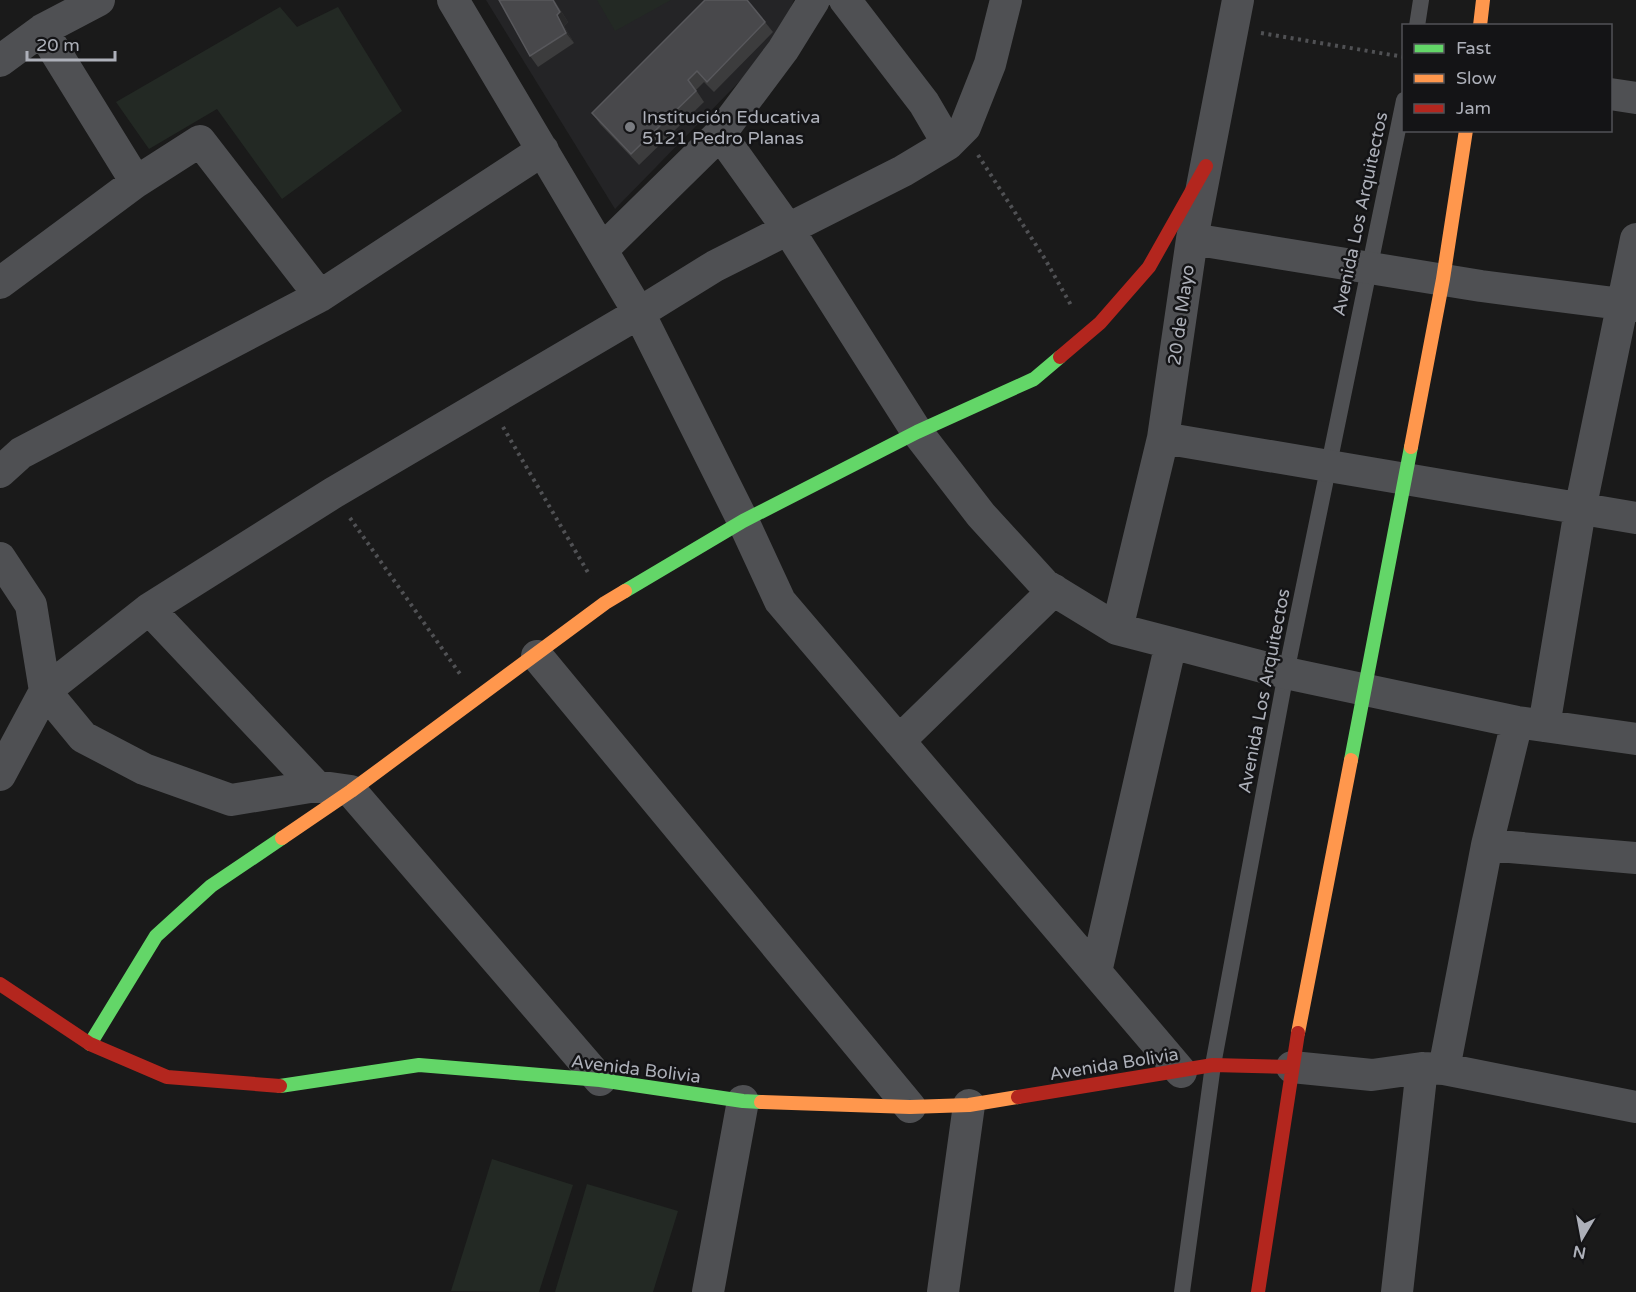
<svg xmlns="http://www.w3.org/2000/svg" width="1636" height="1292" viewBox="0 0 1636 1292" font-family="'Varela Round',sans-serif">
<style>
.built{fill:#242426}
.green{fill:#232924}
.lines{fill:none;stroke-linecap:round;stroke-linejoin:round}
.path{stroke:#505154;stroke-width:4;stroke-dasharray:3 4.5;stroke-linecap:butt}
.lane{stroke:#4f5053;stroke-width:16}
.street{stroke:#4f5053;stroke-width:32}
.fast{stroke:#63d668;stroke-width:14}
.slow{stroke:#ff974d;stroke-width:14}
.jam{stroke:#b3261e;stroke-width:14}
.wall{fill:#3c3c3d}
.shaded-wall{fill:#29292a}
.building{fill:#48484b;stroke:#58585c;stroke-width:1.5}
.poi-dot{fill:#7a7c81;stroke:#141416;stroke-width:2}
.labels{text-anchor:middle;stroke-width:5;stroke-linejoin:round;paint-order:stroke}
.poi-label{font-size:18px;fill:#adb0b9;stroke:#141416;text-anchor:start}
.street-label{font-size:18px;fill:#adb0b9;stroke:#141416}
</style>
<rect width="100%" height="100%" fill="#1a1a1a"/>
<path class="built" d="M486,0H794L775,45L615,209Z"/>
<path class="green" d="M597,0H671L615,31Z
M280,7L297,27L338,7L402,111L282,199L217,109L149,149L116,102Z
M492,1159L573,1185L539,1292L451,1291Z
M587,1184L678,1211L653,1292H555Z"/>
<g class="lines">
<path class="path" d="M1261,33L1404,57
M978,155L1045,259L1072,307
M503,427L590,576
M350,518L460,674"/>
<path class="lane" d="M1417,26L1421,0
M1182,1292L1213,1065L1286,673L1404,100"/>
<path class="street" d="M453,0L639,313L743,521L780,601L1181,1072
M845,0L924,103L948,144
M42,30L136,182
M0,61L42,30L99,0
M1610,94L1636,98
M720,134L788,229L917,432L981,515L1045,585L1117,629L1171,643L1286,673L1517,722L1636,739
M1192,239L1481,286L1636,306
M602,250L720,134L783,50L814,0
M0,283L136,182L200,141L320,296
M1163,438L1636,518
M0,472L21,453L320,296L543,150
M0,558L31,605L45,691L83,737L144,769L231,800L316,786L351,791L600,1080
M149,609L316,786
M1117,629L1163,438L1192,239L1238,0
M537,656L910,1107
M1544,726L1580,510L1636,239
M899,741L1054,590
M0,775L45,691L149,609L333,493L639,313L715,266L903,171L948,144L965,127L990,64L1006,0
M1487,845L1636,858
M1096,972L1171,643
M1292,1067L1372,1075L1422,1068L1444,1069L1636,1107
M1444,1069L1487,845L1517,722
M708,1292L743,1101
M943,1292L969,1105
M1397,1292L1422,1068"/>
<path class="fast" d="M625,591L743,521L917,432L1034,379L1060,357
M1351,760L1411,447
M90,1044L156,936L211,886L282,838
M280,1086L419,1065L600,1080L743,1101L761,1102"/>
<path class="slow" d="M1480,26L1483,0
M1411,447L1443,279L1466,130
M282,838L351,791L605,603L625,591
M1298,1033L1351,760
M761,1102L910,1107L969,1105L1018,1097"/>
<path class="jam" d="M1060,357L1100,323L1149,267L1206,166
M0,984L90,1044L167,1077L280,1086
M1018,1097L1213,1065L1292,1067
M1258,1292L1298,1033"/>
</g>
<path class="wall" d="M499,0H554L568,22L564,26L574,43L538,67L530,56Z
M765,22L773,32L714,92L704,82L696,90L704,102L639,165L600,124L592,113Z"/>
<path class="shaded-wall" d="M553,0H554L568,22L564,26L574,43L566,33L557,15Z"/>
<path class="building" d="M499,0H553L560,12L557,15L566,33L530,56Z
M705,0H747L765,22L707,82L697,71L688,80L696,91L631,154L592,113Z"/>
<circle class="poi-dot" cx="630" cy="127" r="6"/>
<g class="labels">
<g class="poi-label">
<text x="642" y="123">Institución Educativa<tspan x="642" dy="21">5121 Pedro Planas</tspan></text>
</g>
<g class="street-label">
<text transform="translate(1360 214) rotate(-78)" y="6">Avenida Los Arquitectos</text>
<text transform="translate(1181 315) rotate(-82)" y="6">20 de Mayo</text>
<text transform="translate(1264 691) rotate(-79)" y="6">Avenida Los Arquitectos</text>
<text transform="translate(1114 1064) rotate(-9)" y="6">Avenida Bolivia</text>
<text transform="translate(636 1069) rotate(7)" y="6">Avenida Bolivia</text>
</g>
</g>
<rect x="1402" y="24" width="210" height="108" fill="#141416" stroke="#515257" stroke-width="1.5"/>
<rect x="1414" y="44" width="30" height="9" fill="#63d668" stroke="#515257" stroke-width="1.5"/>
<text x="1456" y="54" font-size="18" fill="#adb0b9">Fast</text>
<rect x="1414" y="74" width="30" height="9" fill="#ff974d" stroke="#515257" stroke-width="1.5"/>
<text x="1456" y="84" font-size="18" fill="#adb0b9">Slow</text>
<rect x="1414" y="104" width="30" height="9" fill="#b3261e" stroke="#515257" stroke-width="1.5"/>
<text x="1456" y="114" font-size="18" fill="#adb0b9">Jam</text>
<g transform="translate(1582 1238) rotate(190)" stroke="#141416" stroke-width="4.5" paint-order="stroke">
<path d="M0-4.5L10 22L0 15L-10 22Z" fill="#adb0b9"/>
<text y="-9" font-size="16" font-weight="bold" text-anchor="middle" fill="#adb0b9">N</text>
</g>
<path d="M27 51v9h88v-9" fill="none" stroke="#adb0b9" stroke-width="3"/>
<text x="36" y="51" font-size="18" fill="#adb0b9" stroke="#141416" stroke-width="4.5" paint-order="stroke">20 m</text>
</svg>
